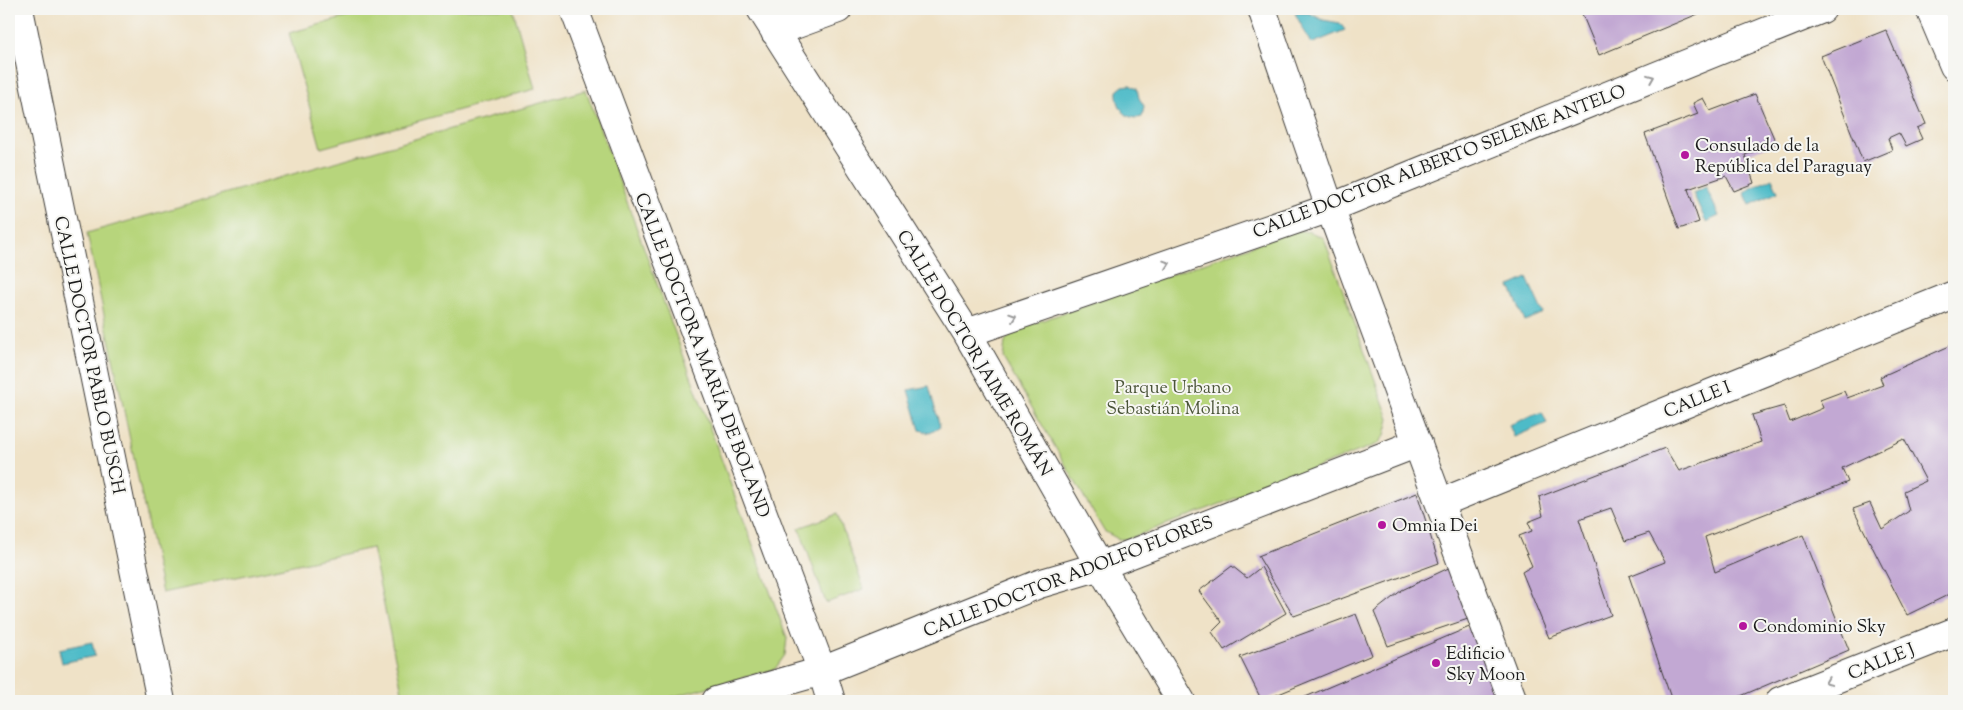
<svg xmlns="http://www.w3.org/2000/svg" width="1963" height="710" viewBox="0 0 1963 710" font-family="'Sorts Mill Goudy',serif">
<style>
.green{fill:#b7d57b;stroke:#6a784c}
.water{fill:#4ebbc8;stroke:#356c72}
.building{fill:#c2a8d3}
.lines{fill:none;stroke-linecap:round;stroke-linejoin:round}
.street-casing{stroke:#3c3a36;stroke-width:30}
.street{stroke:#fff;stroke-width:28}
.oneway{stroke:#999}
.poi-dot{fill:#b5179e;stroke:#f6f6f2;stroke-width:2}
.labels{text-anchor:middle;stroke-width:4;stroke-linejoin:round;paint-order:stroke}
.poi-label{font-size:18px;fill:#1c1c1c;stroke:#f6f6f2;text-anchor:start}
.street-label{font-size:18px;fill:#1c1c1c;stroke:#f6f6f2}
.park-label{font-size:18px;fill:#4a5438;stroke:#f6f6f2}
</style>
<rect width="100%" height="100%" fill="#f6f6f2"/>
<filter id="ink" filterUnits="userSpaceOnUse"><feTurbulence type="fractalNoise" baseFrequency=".02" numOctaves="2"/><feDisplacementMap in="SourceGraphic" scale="10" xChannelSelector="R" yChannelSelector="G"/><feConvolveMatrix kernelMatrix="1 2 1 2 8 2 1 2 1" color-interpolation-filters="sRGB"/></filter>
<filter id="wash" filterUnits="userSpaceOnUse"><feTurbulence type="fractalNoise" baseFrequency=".0096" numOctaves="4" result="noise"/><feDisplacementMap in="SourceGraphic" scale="20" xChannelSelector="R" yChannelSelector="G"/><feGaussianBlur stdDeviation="1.12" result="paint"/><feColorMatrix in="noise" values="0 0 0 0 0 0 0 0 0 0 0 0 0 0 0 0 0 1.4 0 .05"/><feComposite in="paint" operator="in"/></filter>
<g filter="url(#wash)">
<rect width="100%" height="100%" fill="#efe2c7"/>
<path class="green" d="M376,9H513L535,89L321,148L289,33Z
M586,90L787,638L785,655L775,669L657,701H404L372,548L162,593L87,233Z
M1296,230L1310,232L1324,238L1389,419L1385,435L1378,444L1128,539H1118L1104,531L1003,358L1005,342L1015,330Z
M837,514L864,589L826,603L799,528Z"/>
<path class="water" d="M1295,13H1309L1323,20L1340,23L1345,30L1311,44Z
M1130,85L1137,89L1139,98L1144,106L1142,117C1126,122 1116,106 1117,91L1123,86Z
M1772,178L1778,192L1750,205L1744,192Z
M1706,187L1719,216L1706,222L1693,193Z
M1527,278L1543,313L1525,321L1510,286Z
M929,386L940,427L930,433L920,430L908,390Z
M1542,412L1547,423L1514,437L1509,425Z
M92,642L95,656L62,663L59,649Z"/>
<g id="blocks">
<path class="building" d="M1580,9H1710L1599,55Z
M1886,30L1926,124L1917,128L1922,139L1906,146L1899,133L1888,138L1892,150L1863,162L1821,56Z
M1755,94L1776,143L1745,155L1754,183L1734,191L1726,176L1688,189L1699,222L1679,229L1645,134L1698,114L1693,103L1703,98L1710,111Z
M1954,344V592L1907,615L1853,509L1870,503L1882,529L1909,511L1904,491L1926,481L1904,439L1842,468L1848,482L1705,537L1715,572L1803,535L1849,650L1729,701H1672L1629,576L1665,562L1649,533L1625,541L1611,508L1579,519L1611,615L1549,638L1522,572L1532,566L1519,536L1532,531L1528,522L1543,516L1539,497L1665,448L1679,471L1761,442L1752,415L1784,406L1790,422L1823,408L1820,400L1844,391L1847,398L1883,385L1880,377Z
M1417,493L1439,563L1294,616L1258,556Z
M1455,565L1471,618L1388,646L1374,612L1402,590Z
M1232,566L1247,578L1261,567L1286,613L1224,650L1212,632L1222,622L1199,591Z
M1356,614L1372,655L1262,701L1240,657Z
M1474,625L1502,701H1296Z"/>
</g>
</g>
<g filter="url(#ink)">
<use href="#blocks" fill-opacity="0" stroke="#3c3a36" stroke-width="1"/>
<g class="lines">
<g class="street-casing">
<path id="street" d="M19,9L161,701
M574,9L822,671L831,701
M761,9L967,333L1100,566L1181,701
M1262,9L1330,208L1513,701
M1930,9L1954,66
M775,32L838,9
M967,333L1330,208L1822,9
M1440,503L1954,295
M716,701L822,671L1039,584L1100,566L1418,443
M1780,701L1954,632"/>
</g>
<use href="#street" class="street"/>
</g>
<defs><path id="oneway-chevron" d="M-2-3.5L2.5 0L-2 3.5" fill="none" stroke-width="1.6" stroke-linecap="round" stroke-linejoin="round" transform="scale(1.25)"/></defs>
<g class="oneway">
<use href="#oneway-chevron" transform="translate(1651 78) rotate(-22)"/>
<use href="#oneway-chevron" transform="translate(1167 264) rotate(-19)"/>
<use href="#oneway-chevron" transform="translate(1013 317) rotate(-19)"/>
<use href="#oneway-chevron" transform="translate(1828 682) rotate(158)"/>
</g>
</g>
<g class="poi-dot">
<circle cx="1685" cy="155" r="5"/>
<circle cx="1382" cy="525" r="5"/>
<circle cx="1743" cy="626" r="5"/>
<circle cx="1436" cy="663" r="5"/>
</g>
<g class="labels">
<g class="poi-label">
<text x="1695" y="151">Consulado de la<tspan x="1695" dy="21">República del Paraguay</tspan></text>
<text x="1392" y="531">Omnia Dei</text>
<text x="1753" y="632">Condominio Sky</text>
<text x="1446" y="659">Edificio<tspan x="1446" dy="21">Sky Moon</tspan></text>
</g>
<g class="street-label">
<text transform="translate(1439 161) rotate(-21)" y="6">CALLE DOCTOR ALBERTO SELEME ANTELO</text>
<text transform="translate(975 353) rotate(59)" y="6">CALLE DOCTOR JAIME ROMÁN</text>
<text transform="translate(90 355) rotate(78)" y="6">CALLE DOCTOR PABLO BUSCH</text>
<text transform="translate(703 355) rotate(69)" y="6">CALLE DOCTORA MARÍA DE BOLAND</text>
<text transform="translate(1697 399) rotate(-22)" y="6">CALLE I</text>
<text transform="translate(1068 576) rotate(-21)" y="6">CALLE DOCTOR ADOLFO FLORES</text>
<text transform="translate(1881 661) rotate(-22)" y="6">CALLE J</text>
</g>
<g class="park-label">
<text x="1173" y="393">Parque Urbano<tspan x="1173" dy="21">Sebastián Molina</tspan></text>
</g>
</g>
<rect width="1963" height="710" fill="none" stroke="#f6f6f2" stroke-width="30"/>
</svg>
